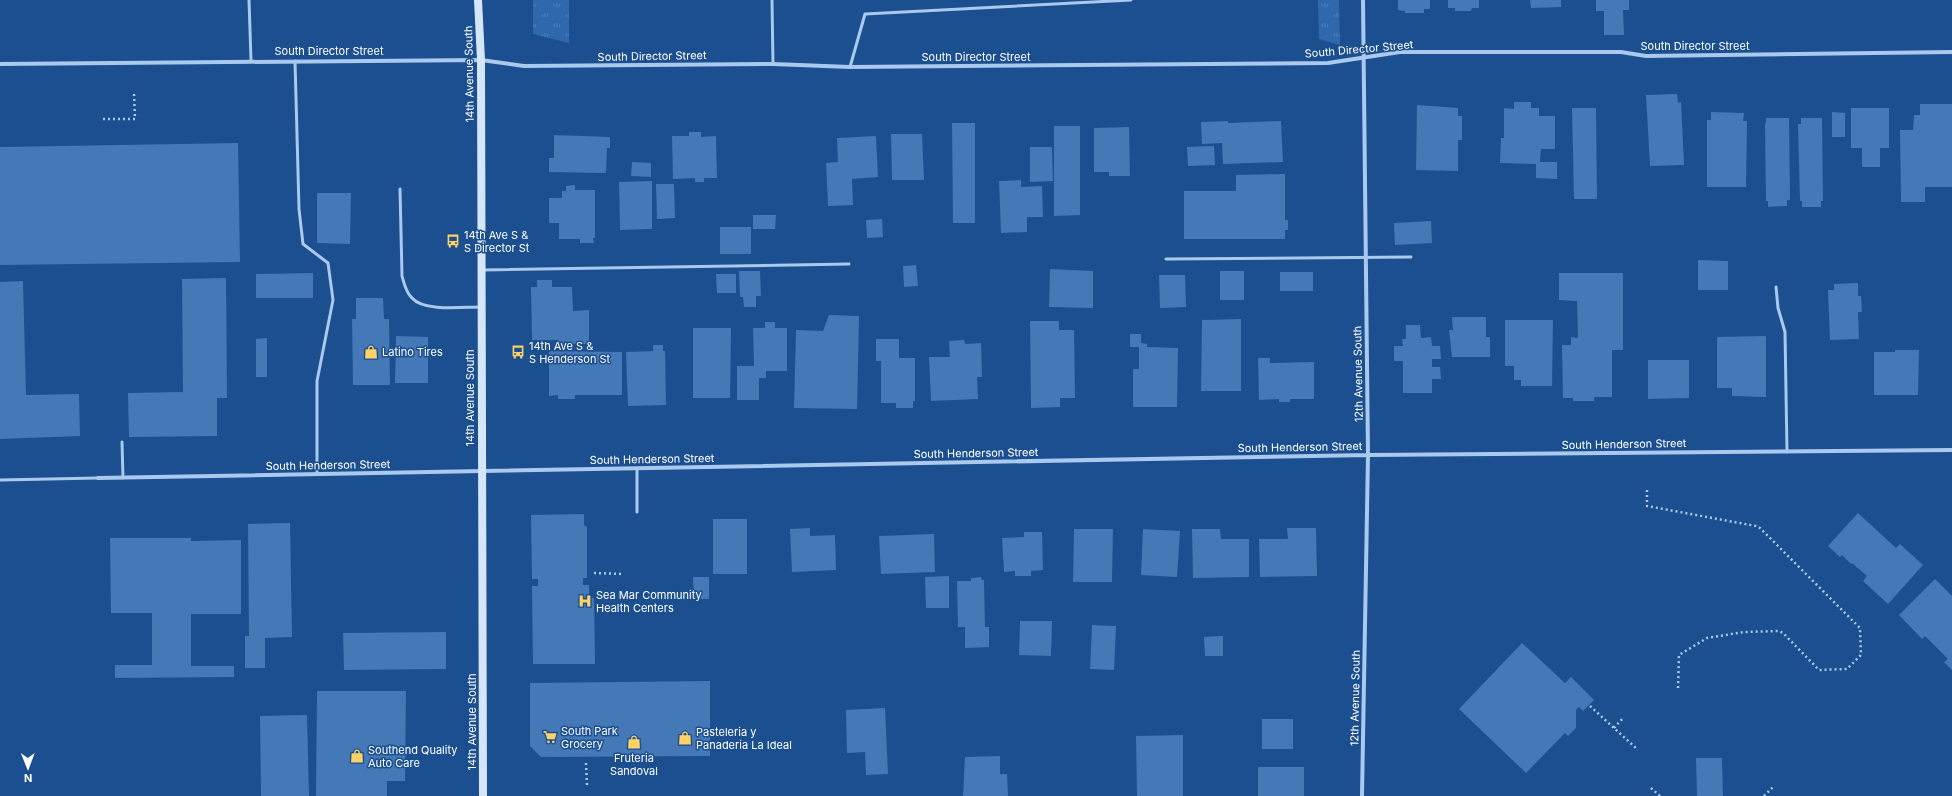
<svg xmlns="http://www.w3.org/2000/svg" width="1952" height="796" viewBox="0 0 1952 796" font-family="Inter,sans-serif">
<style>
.grass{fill:url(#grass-tufts)}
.building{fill:#4478b7}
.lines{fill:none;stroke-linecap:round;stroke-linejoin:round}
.path{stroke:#a9c9ee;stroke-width:2.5;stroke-dasharray:2 3;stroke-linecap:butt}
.lane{stroke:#a9c9ee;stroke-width:3}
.street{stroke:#a9c9ee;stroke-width:4}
.secondary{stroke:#d6e6fa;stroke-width:8}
.labels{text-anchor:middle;stroke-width:3;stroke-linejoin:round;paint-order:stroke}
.street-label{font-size:11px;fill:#fff;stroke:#1b4f8f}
.poi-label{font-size:11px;fill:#fff;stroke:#1b4f8f;text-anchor:start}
</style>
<defs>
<pattern id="grass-tufts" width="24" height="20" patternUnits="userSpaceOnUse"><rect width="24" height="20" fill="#2e69ad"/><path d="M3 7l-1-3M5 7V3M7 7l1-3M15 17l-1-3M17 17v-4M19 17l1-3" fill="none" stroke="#4d80b9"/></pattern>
</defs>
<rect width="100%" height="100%" fill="#1b4f8f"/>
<path class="grass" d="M533,0H569V43L533,34Z
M1318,0H1339L1340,45L1319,39Z"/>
<path class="building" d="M1398,0H1430V9H1424V13H1405V11L1398,10Z
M1448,0H1479V8H1472L1471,11H1455V8H1448Z
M1530,0H1561V7L1531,8Z
M1596,0H1629V10H1623L1624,35H1604V11H1596Z
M1677,94L1678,103L1681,102L1684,165L1650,166L1646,95Z
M1514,102H1531V108H1539V116H1555V149H1541L1540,162H1557V179L1536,178V164L1500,163L1501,138H1504V108L1514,109Z
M1920,104H1952V187H1925V202H1901L1900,130H1913L1914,115H1920Z
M1417,105L1458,108V116H1462V140H1458V171L1416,170Z
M1572,108H1596L1597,199H1574Z
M1851,108H1889V148H1880V167H1862V148H1851Z
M1711,112L1744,113L1743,121H1747L1746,187H1707V120H1711Z
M1832,112L1845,113V137H1832Z
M1766,118H1789L1790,200H1787V206L1768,207V201H1766L1765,123H1766Z
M1801,118H1822L1823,201H1821V207H1802V201H1800L1798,124H1801Z
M1228,121V123L1281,121L1283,162L1223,164L1222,143L1202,144L1201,122Z
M952,123H975V223H953Z
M1054,126H1080V215L1054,216Z
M1129,127L1130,176H1109V172H1094V128Z
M689,132H701V137L716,136L717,178H704V182H695V178L673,179L672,136H689Z
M891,134H922L924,180H892Z
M554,135L610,137V148H607L606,173L549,172V158H554Z
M876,136L878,177L852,179L853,205L828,206L826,163L838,162L837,138Z
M238,143L240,262L0,265V147Z
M1214,146L1215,165L1188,166L1187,147Z
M1030,147H1052L1053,181L1030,182Z
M632,162L651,163V177L631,176Z
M1285,174V220H1288V230H1285V239H1184V191H1236V175Z
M1021,180V187L1042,186L1043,217H1027V232L1001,233L999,181Z
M652,181V229L620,230L619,182Z
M656,184H674L675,218L657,219Z
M575,185V190H595V238H593L594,243H580V239H559V223H549V198H562V191H566V186Z
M317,193H351L350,244L317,243Z
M753,215H776L775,229H753Z
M882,219L883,237L867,238L866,220Z
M1431,221L1432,243L1395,245L1394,223Z
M720,227H751V254H720Z
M1698,260L1728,261V290H1698Z
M916,265L918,286L904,287L903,266Z
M1050,269L1093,271V308L1049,307Z
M739,271H760L761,296H756V307H744L743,297H740Z
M1220,271H1244V300H1220Z
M1280,272H1313V291H1280Z
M313,273V298H256V274Z
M1559,273H1623V350H1612V397H1594V401H1573V398H1563L1562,345H1571V337L1578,338L1577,301L1559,300Z
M716,274H736V293H717Z
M1159,275H1185L1186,307L1160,308Z
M226,278L227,398H217V436L129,437L128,393L183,392L182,279Z
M537,280H552V287H572L573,311L589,310V344H558V340H532L531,287H537Z
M23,281L26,395L79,394L80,436L0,439V282Z
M1858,283V296H1861L1862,312H1858L1859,339L1830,340L1828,290H1834V284Z
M356,298H383L384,319H389L390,385H353L352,319H356Z
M829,315L859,316L857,409L794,408L796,330L823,331Z
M1452,317H1486V337H1490V357H1452L1449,330H1453Z
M1241,319V391H1201L1202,320Z
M1505,320H1553L1552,386H1521V380H1514V366H1505Z
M1030,321H1059V330H1074L1075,398H1060V407L1031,408Z
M765,322H775V328H787V371H766V378H759V400H737V366H754L753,328H765Z
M1406,325H1420L1421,338L1431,337L1432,346H1440L1441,359H1432V367H1440L1441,379H1432V393H1403V361H1394V346H1403L1402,339H1406Z
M693,328H731L730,398H693Z
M1130,334H1141V343L1147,344V347L1178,348L1177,407H1133V369H1139V347H1130Z
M396,336L428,337V383H395Z
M1766,336V397L1732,396V388H1717V337Z
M267,338V377H256V339Z
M876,339H899V358H915V401H913V408H896V403H881V361H876Z
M964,340L965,344L981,343L982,377H977L978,399L931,401L929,357H950L949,341Z
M653,345H663V351H665L666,405L628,406L626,352L653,351Z
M1895,350H1919L1918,395H1874V352H1895Z
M549,351L622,352V395H575V399H558V395L549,396Z
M1258,358H1270V363L1314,362V399H1290V402H1279V399L1259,400Z
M1648,360H1689V398L1648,399Z
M1858,513L1896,548L1900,544L1923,565L1888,604L1863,581L1867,576L1852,563L1851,564L1842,555L1840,557L1828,546Z
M584,514V525L587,527V578H583V585H589V598H594L595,664H533L532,586H538V579H532L531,515Z
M713,519H747V574H713Z
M290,523L292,637L265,638V668H245V636H249L248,524Z
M810,528V536L835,535L836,570L792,572L790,529Z
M1287,528H1316L1317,576L1260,577L1259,539H1288Z
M1074,529H1113L1112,582H1073Z
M1143,529L1180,531L1177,577L1141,575Z
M1192,529H1220L1221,539H1249V577L1193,578Z
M1024,532H1042L1043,570L1031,571V576H1015V571L1004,572L1002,538L1024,537Z
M934,534L935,572L881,574L879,536Z
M110,538H191V541L241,540V614H191V666H234V677L115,678V665H152V613H111Z
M949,576V608H926L925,577Z
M693,577H709V599H694Z
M981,577L982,580H984L985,627H989V647L965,648V627H958L957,581H971V578Z
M1935,579L1952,596V670L1944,662L1948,659L1925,636L1922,639L1899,615Z
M1020,621H1052L1051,656L1019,655Z
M1092,625L1116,626L1114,670L1090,669Z
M446,632V669L344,670L343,633Z
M1223,636V656H1205L1204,637Z
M1522,643L1565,683L1571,677L1594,700L1583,711L1579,707L1576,710V728L1568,736L1565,733L1526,773L1459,709Z
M710,681V756L541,757L530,746V683Z
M317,691H406L405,781H387V796H316Z
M885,708L888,774L866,775L865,752L847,753L846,710Z
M307,715L309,796H261L260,716Z
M1262,719H1293V749H1262Z
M1183,735V796H1137L1136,736Z
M1000,756V774H1007L1008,796H963L965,757Z
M1696,758H1722L1723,796H1697Z
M1258,767H1304V796H1258Z"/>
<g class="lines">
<path class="path" d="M103,119H135L134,93
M1647,490V506L1756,526L1760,528L1860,628L1861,655L1847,669L1819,670L1783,633L1779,631L1744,632L1707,638L1679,655L1678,690
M594,573L624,574
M1590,706L1638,750
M1614,728L1623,718
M586,763L587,785
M1651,788L1660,796
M1764,796L1773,787"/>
<path class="lane" d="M249,0L251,60
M772,0L773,64
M295,61L299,209L303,244L328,263L333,300L317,381V474
M850,67L865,14L1131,0
M400,189L402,276C404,283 406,293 412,298C424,312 463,307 481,307
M1166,259L1411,257
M483,270L849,264
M1776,287L1778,308L1785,332L1787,452
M122,442L123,478
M637,469V512
M0,480L98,478"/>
<path class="street" d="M0,64L481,60L524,66L773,64L850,67L1328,63L1400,52H1621L1646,56L1952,52
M98,478L1368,455L1952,450
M1362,796L1368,455L1363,0"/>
<path class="secondary" d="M478,0L481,60L483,796"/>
</g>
<defs>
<g id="bus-bare" transform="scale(1.08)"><path d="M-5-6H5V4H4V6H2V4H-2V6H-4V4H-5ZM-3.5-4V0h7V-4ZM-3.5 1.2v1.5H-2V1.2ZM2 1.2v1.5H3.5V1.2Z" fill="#ffd166" stroke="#1b4f8f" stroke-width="2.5" paint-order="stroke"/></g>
<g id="shop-bare" transform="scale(1.08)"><path d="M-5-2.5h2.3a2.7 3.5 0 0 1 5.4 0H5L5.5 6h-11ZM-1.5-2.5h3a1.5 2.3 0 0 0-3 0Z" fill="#ffd166" stroke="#1b4f8f" stroke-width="2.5" paint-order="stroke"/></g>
<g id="hospital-bare" transform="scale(1.08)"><path d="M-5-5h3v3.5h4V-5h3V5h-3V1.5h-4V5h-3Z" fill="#ffd166" stroke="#1b4f8f" stroke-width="2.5" paint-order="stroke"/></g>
<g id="supermarket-bare" transform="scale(1.08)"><path d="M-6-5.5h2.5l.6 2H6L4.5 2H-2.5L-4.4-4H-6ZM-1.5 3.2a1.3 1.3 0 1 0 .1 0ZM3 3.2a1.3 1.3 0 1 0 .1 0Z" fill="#ffd166" stroke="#1b4f8f" stroke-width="2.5" paint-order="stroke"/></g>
</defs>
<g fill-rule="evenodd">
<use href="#bus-bare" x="453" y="241"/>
<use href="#shop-bare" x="371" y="352"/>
<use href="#bus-bare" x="518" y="352"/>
<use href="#hospital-bare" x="585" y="601"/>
<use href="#supermarket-bare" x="550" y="737"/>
<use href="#shop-bare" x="685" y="738"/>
<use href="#shop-bare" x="634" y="742"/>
<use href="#shop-bare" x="357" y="756"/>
</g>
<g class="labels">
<g class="street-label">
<text x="1695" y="50">South Director Street</text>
<text transform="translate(1359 49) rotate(-5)" y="4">South Director Street</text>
<text x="329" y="55">South Director Street</text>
<text transform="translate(652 56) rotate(-1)" y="4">South Director Street</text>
<text x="976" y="61">South Director Street</text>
<text transform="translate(469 74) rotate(-91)" y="4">14th Avenue South</text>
<text transform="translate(1358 374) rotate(-91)" y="4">12th Avenue South</text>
<text transform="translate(470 398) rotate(-90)" y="4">14th Avenue South</text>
<text transform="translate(1624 444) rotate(-1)" y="4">South Henderson Street</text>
<text transform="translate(1300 447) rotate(-1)" y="4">South Henderson Street</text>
<text transform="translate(976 453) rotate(-1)" y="4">South Henderson Street</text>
<text transform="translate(652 459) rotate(-1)" y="4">South Henderson Street</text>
<text transform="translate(328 465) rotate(-1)" y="4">South Henderson Street</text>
<text transform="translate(1355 698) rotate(-89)" y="4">12th Avenue South</text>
<text transform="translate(472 722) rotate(-90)" y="4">14th Avenue South</text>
</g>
<g class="poi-label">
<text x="464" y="239">14th Ave S &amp;<tspan x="464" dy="13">S Director St</tspan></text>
<text x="529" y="350">14th Ave S &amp;<tspan x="529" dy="13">S Henderson St</tspan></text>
<text x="382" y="356">Latino Tires</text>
<text x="596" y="599">Sea Mar Community<tspan x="596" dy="13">Health Centers</tspan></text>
<text x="561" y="735">South Park<tspan x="561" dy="13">Grocery</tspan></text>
<text x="696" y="736">Pasteleria y<tspan x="696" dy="13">Panaderia La Ideal</tspan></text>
<text x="368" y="754">Southend Quality<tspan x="368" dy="13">Auto Care</tspan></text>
<text x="634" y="762" text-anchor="middle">Fruteria<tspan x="634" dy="13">Sandoval</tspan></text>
</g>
</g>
<g transform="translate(28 768) rotate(179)" stroke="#1b4f8f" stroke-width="3" paint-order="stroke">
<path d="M0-3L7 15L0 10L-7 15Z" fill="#ffffff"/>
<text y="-6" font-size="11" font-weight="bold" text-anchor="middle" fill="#ffffff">N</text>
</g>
</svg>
